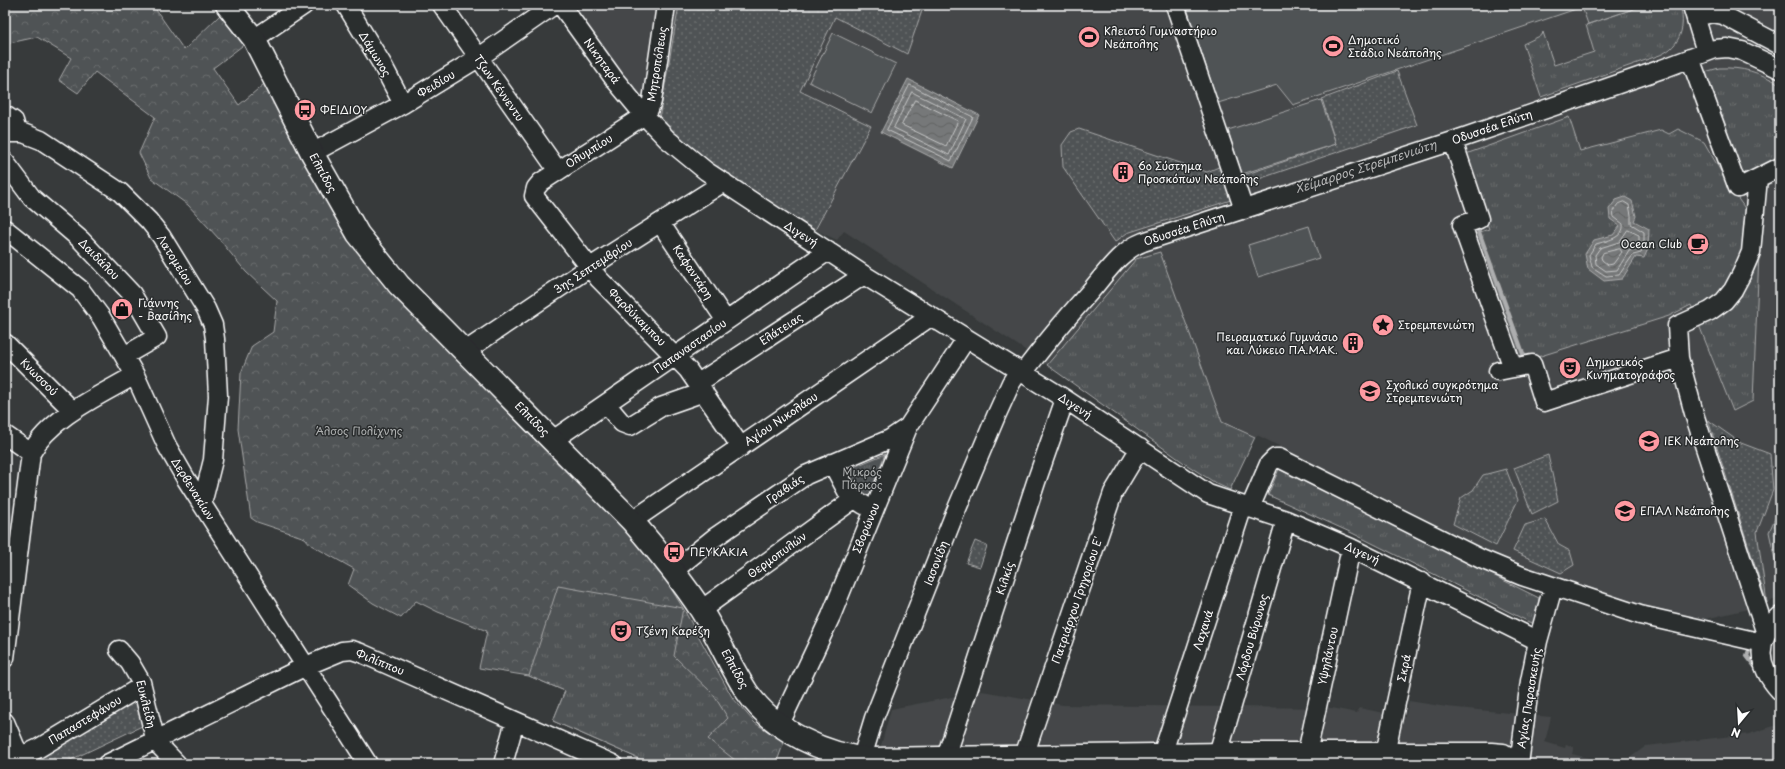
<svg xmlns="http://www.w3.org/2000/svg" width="1785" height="769" viewBox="0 0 1785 769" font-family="'Playpen Sans',sans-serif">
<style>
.built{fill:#444748}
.grass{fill:url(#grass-dots);stroke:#a8a9aa}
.forest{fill:url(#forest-crowns);stroke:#a8a9aa}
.park{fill:url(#park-tufts);stroke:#a8a9aa}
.pitch{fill:#505354;stroke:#a8a9aa}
.water{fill:url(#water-waves);stroke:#adaeaf}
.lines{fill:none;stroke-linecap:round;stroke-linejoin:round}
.shore{stroke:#c8c9c9;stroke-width:1}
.stream{stroke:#adaeaf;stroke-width:4.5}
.minor-casing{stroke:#fff;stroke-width:21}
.major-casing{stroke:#fff;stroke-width:25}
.minor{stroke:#2a2d2e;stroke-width:18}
.major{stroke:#2a2d2e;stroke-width:22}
.labels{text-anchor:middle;stroke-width:3;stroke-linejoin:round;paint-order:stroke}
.poi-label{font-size:11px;fill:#fff;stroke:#2a2d2e;text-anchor:start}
.street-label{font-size:11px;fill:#fff;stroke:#2a2d2e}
.park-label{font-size:11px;fill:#b0b2b2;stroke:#2a2d2e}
.water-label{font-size:12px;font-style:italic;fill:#b4b5b5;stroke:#2a2d2e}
</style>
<defs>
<pattern id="grass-dots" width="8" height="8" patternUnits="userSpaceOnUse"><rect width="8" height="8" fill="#505354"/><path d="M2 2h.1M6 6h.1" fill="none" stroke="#6a6d6e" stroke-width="1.8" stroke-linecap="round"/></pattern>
<pattern id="forest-crowns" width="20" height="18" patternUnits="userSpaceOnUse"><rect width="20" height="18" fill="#505354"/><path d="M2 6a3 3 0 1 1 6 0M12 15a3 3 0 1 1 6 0" fill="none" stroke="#6a6d6e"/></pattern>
<pattern id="park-tufts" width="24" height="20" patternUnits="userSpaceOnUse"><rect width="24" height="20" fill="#505354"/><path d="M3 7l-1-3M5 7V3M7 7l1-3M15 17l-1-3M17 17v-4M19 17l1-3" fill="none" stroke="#6a6d6e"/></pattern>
<pattern id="water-waves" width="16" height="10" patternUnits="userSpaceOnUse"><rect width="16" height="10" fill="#767879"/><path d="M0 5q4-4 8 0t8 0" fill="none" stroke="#616262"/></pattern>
</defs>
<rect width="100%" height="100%" fill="#373a3b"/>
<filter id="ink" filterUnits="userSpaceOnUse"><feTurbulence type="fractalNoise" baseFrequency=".025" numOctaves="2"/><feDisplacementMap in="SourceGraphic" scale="8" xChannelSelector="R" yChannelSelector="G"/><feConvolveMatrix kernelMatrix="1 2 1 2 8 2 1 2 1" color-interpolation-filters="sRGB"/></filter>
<g filter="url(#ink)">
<path class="built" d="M570,5H1780V597L1753,608L1705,619L1627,604L1555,581L1503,559L1257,435L1230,490L1217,484L1022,348L844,231L837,240L815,230L659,119L614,64Z
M982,691L1063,705L1332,708L1357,713L1359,708L1405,717L1409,701L1447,707L1551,717L1545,742L1565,748L1566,744L1574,747L1572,754L1589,758V764H876L891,709Z
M1780,724V764H1630L1631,757L1646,746L1749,734Z"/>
<path class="grass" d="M679,5H924L907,54L835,17L800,91L871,126L815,230L724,174L686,146L659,119Z
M1397,71L1417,125L1247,183L1244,175L1336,144L1322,99Z
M1079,129L1207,172L1221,166L1231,200L1127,233L1115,242L1063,167L1062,145L1071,132Z
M1708,420L1741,443L1770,454L1773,490L1757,532L1767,603Z
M1548,455L1558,501L1532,514L1514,468Z
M1506,469L1518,500L1496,546L1453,524L1461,498L1473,490L1483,475Z
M1780,507V583L1769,532Z
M1545,519L1559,545L1570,551L1574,565L1561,573L1513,551L1525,525Z
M975,541L987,546L980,567L966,563Z
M135,701L137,702L142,726L62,764H37L35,761Z"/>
<path class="forest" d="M5,5H145L154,7L184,50L220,15L240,35L246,43L213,68L239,105L264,84L287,126L399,295L501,406L625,530L657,566L683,608L732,697L755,723L784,742L776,764H651L553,721L565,691L529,676L479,668L487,631L438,612L416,601L401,618L373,603L348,585L354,569L311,545L305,538L257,522L251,518L238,429L241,373L252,346L273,332L277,301L246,272L219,239L188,205L151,178L139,153L155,117L95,72L78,93L59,80L71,58L37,37L5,44Z"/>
<path class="park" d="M1645,5H1680C1686,26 1681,46 1660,55L1541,97L1523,44L1542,35L1543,32L1554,65L1594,52L1586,25Z
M1719,68C1744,67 1758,72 1780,84V161L1739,182L1701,73Z
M1569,117L1580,151L1661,130L1669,134L1678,129L1704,142L1731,189L1760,229L1753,401L1733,411L1691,305L1669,316L1653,321L1515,364L1468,236L1489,229L1463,155Z
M1160,252L1222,422L1255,437L1230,490L1217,484L1187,465L1047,365L1136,259Z
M885,454L869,497L854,488L844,471Z
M1279,469L1539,598L1535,625L1352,533L1268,495Z
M558,586L683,608L674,656L713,694L728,718L708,739L740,764H651L553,721L565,691L529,676Z"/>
<path class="pitch" d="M1186,5H1645L1588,24L1582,7L1293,105L1277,85L1218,103Z
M833,33L896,64L872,113L809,82Z
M1321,100L1336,144L1242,174L1228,130Z
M1309,226L1319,258L1258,277L1248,245Z"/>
<path class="water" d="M908,79L979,115L953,168L881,132Z
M1625,197L1632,201L1636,216L1634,221L1649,229L1648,249L1644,258L1636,257L1622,279L1604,281L1588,269L1585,254L1594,240L1613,235L1620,226L1610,219L1609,209L1616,200Z"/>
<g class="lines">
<path class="shore" d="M910,85L973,117L951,161L887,130Z
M912,92L966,119L949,155L894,128Z
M915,100L958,121L946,146L902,125Z
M1624,202L1629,205L1631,215V224L1644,232V248L1641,253L1633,255L1619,275L1606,276L1592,267L1589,255L1596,244C1606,241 1625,238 1623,224L1614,217L1613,211L1618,204Z
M1628,230L1639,235V247L1629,251L1617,270L1606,271L1596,264L1595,255L1600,248L1619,242Z
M1620,249L1622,252L1613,264L1608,265L1602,260L1601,257L1603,253Z"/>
<path class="stream" d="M1476,224L1526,362
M1751,645L1747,656L1757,669"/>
<g class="minor-casing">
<path id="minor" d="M346,5L382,64L403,104
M442,5L558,171
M561,5L615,80L644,115L667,139L706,171L864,275L1065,399L1208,494L1286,520L1351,548L1538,641
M666,5L652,101L649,109L640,118L541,182L536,188L534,196L599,279L688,370L741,447
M1175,5L1244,210
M1692,6L1706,52
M1696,17L1712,13L1723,15L1780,45
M254,39L304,5
M1690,58L1738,188L1780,167
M5,115L14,121L17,132
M5,133H23L41,140L120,192L149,221L161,236L206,309L213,325L215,339L218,396L213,460L202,504
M1453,141L1479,219L1462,225L1513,368
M312,153L403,104L478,58L554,5
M5,162L32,198L81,240L132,294L157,337L124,356
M1758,178L1751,252L1742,273L1733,290L1724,301L1710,311L1677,326L1679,358L1695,417L1766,634
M661,224L726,321
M5,229L80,289L101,317L135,375L167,446L186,479L368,764
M5,343L73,411
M464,352L590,267L724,182
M1498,371L1532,364L1544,402L1679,358
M1023,373C1043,346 1065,320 1088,294C1104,276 1119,251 1143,242L1453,141L1662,69L1715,49L1727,48L1742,51L1780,69
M698,383L864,275
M606,404L622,423L630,426L661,407L704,392
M5,435L31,453
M553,440L828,251
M832,463L849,495L864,505
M1250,508L1269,464L1275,458H1279L1481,559L1522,576L1640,615L1763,643
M632,521L930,317
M673,571L714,538L806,475L890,439L908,427
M701,610L854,499
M1780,616C1754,641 1757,666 1780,691
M119,650L130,663L141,682L156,742L177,764
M5,658L31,453C50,417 101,395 135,375
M5,722L15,746L26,764
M780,724L831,616L908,427L966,339
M1218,754L1286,520
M1385,754L1422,582
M1162,755L1243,506
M1024,756L1113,493L1140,448
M946,757L1036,482L1065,399
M5,764L39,748L142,686
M107,764L306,666L342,651L352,650L361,653L613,764
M503,764L515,721
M860,764L874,718L953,518L996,416L1011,383L1019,371
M1307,764V753L1351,548
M1519,764L1530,681L1538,641L1553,587"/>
</g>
<g class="major-casing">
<path id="major" d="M227,5L254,39L312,153L358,234L399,285L632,521C657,550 681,579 701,610C718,637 730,666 747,692C774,731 826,756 872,759L1227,754H1491L1503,755L1516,764"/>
</g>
<use href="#minor" class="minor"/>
<use href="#major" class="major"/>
</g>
</g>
<defs>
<g id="stadium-disc" transform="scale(1.15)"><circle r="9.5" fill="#ff9aa2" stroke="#2a2d2e"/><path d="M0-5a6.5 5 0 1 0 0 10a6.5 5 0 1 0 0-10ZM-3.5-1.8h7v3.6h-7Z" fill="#111"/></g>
<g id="bus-disc" transform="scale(1.15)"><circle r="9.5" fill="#ff9aa2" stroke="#2a2d2e"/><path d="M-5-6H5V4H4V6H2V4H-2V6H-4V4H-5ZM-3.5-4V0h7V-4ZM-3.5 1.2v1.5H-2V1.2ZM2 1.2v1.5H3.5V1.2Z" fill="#111"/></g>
<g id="building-disc" transform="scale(1.15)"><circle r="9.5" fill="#ff9aa2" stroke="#2a2d2e"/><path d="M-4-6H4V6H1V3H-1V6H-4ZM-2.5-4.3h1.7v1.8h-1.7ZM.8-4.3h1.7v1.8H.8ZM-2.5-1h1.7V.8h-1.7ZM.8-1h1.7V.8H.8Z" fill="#111"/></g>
<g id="cafe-disc" transform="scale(1.15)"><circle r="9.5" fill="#ff9aa2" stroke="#2a2d2e"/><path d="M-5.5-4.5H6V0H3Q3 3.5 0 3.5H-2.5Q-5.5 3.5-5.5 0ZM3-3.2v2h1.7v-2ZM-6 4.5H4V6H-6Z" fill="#111"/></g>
<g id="shop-disc" transform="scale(1.15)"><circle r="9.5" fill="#ff9aa2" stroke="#2a2d2e"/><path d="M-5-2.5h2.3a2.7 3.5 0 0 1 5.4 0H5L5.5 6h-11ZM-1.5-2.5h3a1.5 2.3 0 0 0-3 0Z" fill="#111"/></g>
<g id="sight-disc" transform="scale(1.15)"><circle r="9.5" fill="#ff9aa2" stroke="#2a2d2e"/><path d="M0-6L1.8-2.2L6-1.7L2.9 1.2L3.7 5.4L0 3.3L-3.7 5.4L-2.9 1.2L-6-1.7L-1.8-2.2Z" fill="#111"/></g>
<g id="theatre-disc" transform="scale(1.15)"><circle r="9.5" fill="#ff9aa2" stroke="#2a2d2e"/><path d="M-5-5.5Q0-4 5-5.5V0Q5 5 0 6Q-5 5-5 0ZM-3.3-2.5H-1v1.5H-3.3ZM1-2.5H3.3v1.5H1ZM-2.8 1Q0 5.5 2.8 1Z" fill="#111"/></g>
<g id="school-disc" transform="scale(1.15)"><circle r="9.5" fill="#ff9aa2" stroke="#2a2d2e"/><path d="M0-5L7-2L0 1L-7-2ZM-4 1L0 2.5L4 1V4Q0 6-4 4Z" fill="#111"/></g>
</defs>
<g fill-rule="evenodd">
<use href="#stadium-disc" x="1089" y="37"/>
<use href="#stadium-disc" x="1333" y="46"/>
<use href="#bus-disc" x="305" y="110"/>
<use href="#building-disc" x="1123" y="172"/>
<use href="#cafe-disc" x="1698" y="244"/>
<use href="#shop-disc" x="122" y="309"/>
<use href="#sight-disc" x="1383" y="325"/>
<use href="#building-disc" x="1353" y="343"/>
<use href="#theatre-disc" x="1570" y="368"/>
<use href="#school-disc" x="1370" y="391"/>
<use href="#school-disc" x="1649" y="441"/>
<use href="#school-disc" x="1625" y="511"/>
<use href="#bus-disc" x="674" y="552"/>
<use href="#theatre-disc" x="621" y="631"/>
</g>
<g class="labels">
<g class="poi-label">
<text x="1104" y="35">Κλειστό Γυμναστήριο<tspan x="1104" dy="13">Νεάπολης</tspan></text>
<text x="1348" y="44">Δημοτικό<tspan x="1348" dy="13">Στάδιο Νεάπολης</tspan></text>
<text x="320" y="114">ΦΕΙΔΙΟΥ</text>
<text x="1138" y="170">6ο Σύστημα<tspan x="1138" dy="13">Προσκόπων Νεάπολης</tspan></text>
<text x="1682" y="248" text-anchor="end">Ocean Club</text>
<text x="138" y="307">Γιάννης<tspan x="138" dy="13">- Βασίλης</tspan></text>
<text x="1398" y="329">Στρεμπενιώτη</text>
<text x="1338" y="341" text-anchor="end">Πειραματικό Γυμνάσιο<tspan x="1338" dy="13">και Λύκειο ΠΑ.ΜΑΚ.</tspan></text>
<text x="1586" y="366">Δημοτικός<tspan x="1586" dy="13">Κινηματογράφος</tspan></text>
<text x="1386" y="389">Σχολικό συγκρότημα<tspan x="1386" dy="13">Στρεμπενιώτη</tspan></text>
<text x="1664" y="445">ΙΕΚ Νεάπολης</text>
<text x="1640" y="515">ΕΠΑΛ Νεάπολης</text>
<text x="690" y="556">ΠΕΥΚΑΚΙΑ</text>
<text x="636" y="635">Τζένη Καρέζη</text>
</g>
<g class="street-label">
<text transform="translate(375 54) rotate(59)" y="4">Δάμωνος</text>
<text transform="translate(602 61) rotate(54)" y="4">Νικηταρά</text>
<text transform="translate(657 64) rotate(-81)" y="4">Μητροπόλεως</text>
<text transform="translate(436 84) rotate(-31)" y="4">Φειδίου</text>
<text transform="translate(499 88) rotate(55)" y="4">Τζων Κέννεντυ</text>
<text transform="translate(1492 127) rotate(-19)" y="4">Οδυσσέα Ελύτη</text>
<text transform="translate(589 151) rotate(-32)" y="4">Ολυμπίου</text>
<text transform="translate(323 173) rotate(61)" y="4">Ελπίδος</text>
<text transform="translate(1184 229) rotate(-18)" y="4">Οδυσσέα Ελύτη</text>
<text transform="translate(801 234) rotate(33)" y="4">Διγενή</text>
<text transform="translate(99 259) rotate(45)" y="4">Δαιδάλου</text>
<text transform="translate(175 260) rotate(58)" y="4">Λατομείου</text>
<text transform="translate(593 266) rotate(-33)" y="4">3ης Σεπτεμβρίου</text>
<text transform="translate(693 272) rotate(56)" y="4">Καφαντάρη</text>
<text transform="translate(637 317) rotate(45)" y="4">Φαρδύκαμπου</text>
<text transform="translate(781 329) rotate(-33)" y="4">Ελάτειας</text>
<text transform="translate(690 346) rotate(-35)" y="4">Παπαναστασίου</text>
<text transform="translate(39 377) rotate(45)" y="4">Κνωσσού</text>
<text transform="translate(1075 406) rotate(33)" y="4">Διγενή</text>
<text transform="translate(532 419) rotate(45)" y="4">Ελπίδος</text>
<text transform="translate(781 419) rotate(-34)" y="4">Αγίου Νικολάου</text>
<text transform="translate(193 489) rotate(58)" y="4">Δερβενακίων</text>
<text transform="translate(785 489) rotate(-34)" y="4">Γραβιάς</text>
<text transform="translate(866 528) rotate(-68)" y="4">Σβορώνου</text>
<text transform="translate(1362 553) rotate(25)" y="4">Διγενή</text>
<text transform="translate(777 555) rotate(-36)" y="4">Θερμοπυλών</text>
<text transform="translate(936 563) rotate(-69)" y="4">Ιασoνίδη</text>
<text transform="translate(1005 578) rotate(-72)" y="4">Κιλκίς</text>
<text transform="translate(1077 600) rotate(-71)" y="4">Πατριάρχου Γρηγορίου Ε'</text>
<text transform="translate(1203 630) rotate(-72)" y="4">Λαχανά</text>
<text transform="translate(1252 637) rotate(-74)" y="4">Λόρδου Βύρωνος</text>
<text transform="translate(1328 656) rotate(-78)" y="4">Υψηλάντου</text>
<text transform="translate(380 662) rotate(22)" y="4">Φιλίππου</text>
<text transform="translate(1404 668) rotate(-78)" y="4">Σκρά</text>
<text transform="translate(735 669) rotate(61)" y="4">Ελπίδος</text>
<text transform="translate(1529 698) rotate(-81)" y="4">Αγίας Παρασκευής</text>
<text transform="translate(146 704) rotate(76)" y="4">Ευκλείδη</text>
<text transform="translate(85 720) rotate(-31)" y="4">Παπαστεφάνου</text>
</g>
<g class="park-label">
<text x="359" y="435">Άλσος Πολίχνης</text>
<text x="862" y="476">Μικρός<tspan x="862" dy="13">Πάρκος</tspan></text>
</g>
<g class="water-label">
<text transform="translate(1366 167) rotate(-18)" y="4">Χείμαρρος Στρεμπενιώτη</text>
</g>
</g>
<rect width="1785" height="769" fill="none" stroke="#2a2d2e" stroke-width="20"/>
<rect x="10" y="10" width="1765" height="749" fill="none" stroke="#fff" stroke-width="1.5" filter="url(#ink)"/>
<g transform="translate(1739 723) rotate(198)" stroke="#2a2d2e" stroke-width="3" paint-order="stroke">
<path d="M0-3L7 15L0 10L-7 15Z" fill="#ffffff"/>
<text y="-6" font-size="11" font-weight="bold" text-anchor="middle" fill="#ffffff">N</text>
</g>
</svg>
